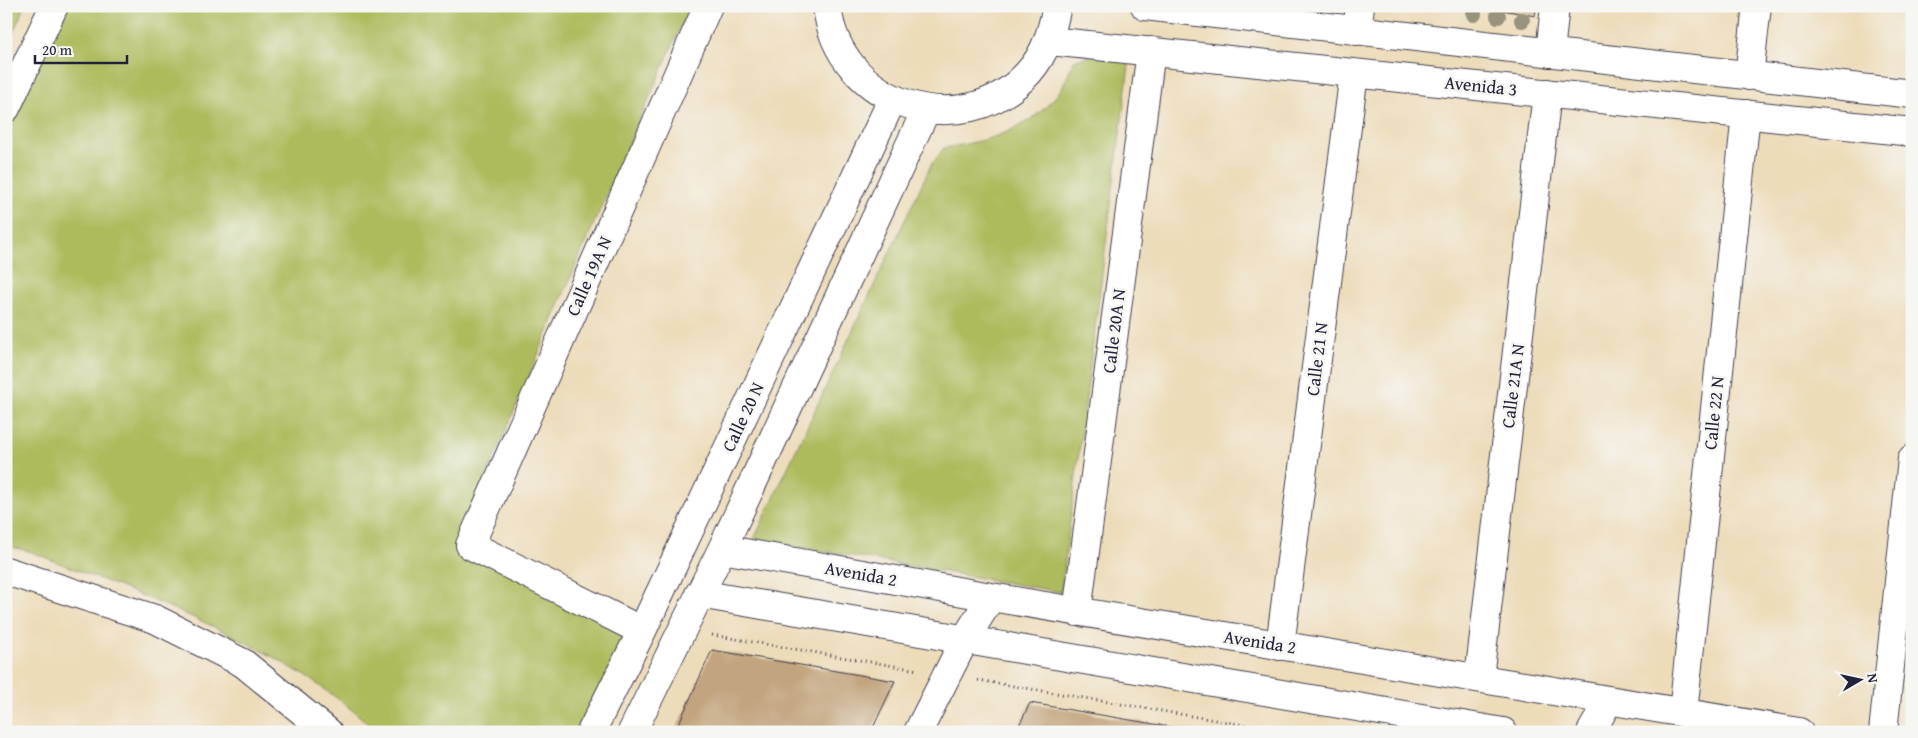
<svg xmlns="http://www.w3.org/2000/svg" width="1918" height="738" viewBox="0 0 1918 738" font-family="'Gentium Book Plus',serif">
<style>
.green{fill:#aebb5d;stroke:#686e4c}
.building{fill:#c2a47e}
.lines{fill:none;stroke-linecap:round;stroke-linejoin:round}
.minor-casing{stroke:#403e4e;stroke-width:30}
.path{stroke:#403e4e;stroke-width:3;stroke-dasharray:1 4;stroke-linecap:butt}
.minor{stroke:#fff;stroke-width:28}
.tree{fill:#98937b}
.labels{text-anchor:middle;stroke-width:5;stroke-linejoin:round;paint-order:stroke}
.street-label{font-size:18px;fill:#22223b;stroke:#f6f6f2}
</style>
<rect width="100%" height="100%" fill="#f6f6f2"/>
<filter id="ink" filterUnits="userSpaceOnUse"><feTurbulence type="fractalNoise" baseFrequency=".02" numOctaves="2"/><feDisplacementMap in="SourceGraphic" scale="10" xChannelSelector="R" yChannelSelector="G"/><feConvolveMatrix kernelMatrix="1 2 1 2 8 2 1 2 1" color-interpolation-filters="sRGB"/></filter>
<filter id="wash" filterUnits="userSpaceOnUse"><feTurbulence type="fractalNoise" baseFrequency=".0096" numOctaves="4" result="noise"/><feDisplacementMap in="SourceGraphic" scale="20" xChannelSelector="R" yChannelSelector="G"/><feGaussianBlur stdDeviation="1.12" result="paint"/><feColorMatrix in="noise" values="0 0 0 0 0 0 0 0 0 0 0 0 0 0 0 0 0 1.4 0 .05"/><feComposite in="paint" operator="in"/></filter>
<g filter="url(#wash)">
<rect width="100%" height="100%" fill="#eddcba"/>
<path class="green" d="M6,6H25L6,48Z
M65,6H690L587,239L456,548L492,564L630,633L585,732H377C286,644 145,598 29,551L6,546V137Z
M1100,54L1130,57L1061,592L754,539L931,165L944,148C988,141 1031,130 1059,92C1066,83 1069,70 1074,60Z"/>
<g id="blocks">
<path class="building" d="M1480,6H1536L1535,16Z
M712,650L895,681L871,732H675Z
M1030,703L1195,731V732H1016Z"/>
</g>
</g>
<g filter="url(#ink)">
<use href="#blocks" fill-opacity="0" stroke="#403e4e" stroke-width="1"/>
<g class="lines">
<g class="minor-casing">
<path id="minor" d="M827,6C837,104 963,147 1029,72C1046,53 1052,30 1057,6
M1145,6L1912,94
M1357,31L1360,6
M1050,41L1912,132
M1550,53L1555,6
M1749,76L1757,6
M6,108L54,6
M722,549L991,597L1799,732
M6,571L155,619L243,663L328,732
M699,594L1503,732
M1077,612L1151,51
M642,631L470,545L708,6
M1280,646L1354,73
M1479,678L1547,93
M1683,713L1746,114
M591,732L642,631L892,100
M632,732L722,549L926,110
M918,732L964,641L991,597
M1591,732L1609,700
M1883,732L1912,459"/>
</g>
<path class="path" d="M712,635L918,670
M978,680L1286,732"/>
<use href="#minor" class="minor"/>
</g>
<g class="tree">
<circle cx="1474" cy="14" r="8"/>
<circle cx="1498" cy="16" r="8"/>
<circle cx="1522" cy="20" r="8"/>
</g>
</g>
<g class="labels">
<g class="street-label">
<text transform="translate(1481 86) rotate(6)" y="6">Avenida 3</text>
<text transform="translate(589 276) rotate(-66)" y="6">Calle 19A N</text>
<text transform="translate(1114 331) rotate(-83)" y="6">Calle 20A N</text>
<text transform="translate(1317 359) rotate(-83)" y="6">Calle 21 N</text>
<text transform="translate(1513 386) rotate(-83)" y="6">Calle 21A N</text>
<text transform="translate(1714 413) rotate(-84)" y="6">Calle 22 N</text>
<text transform="translate(743 417) rotate(-65)" y="6">Calle 20 N</text>
<text transform="translate(861 574) rotate(10)" y="6">Avenida 2</text>
<text transform="translate(1260 642) rotate(9)" y="6">Avenida 2</text>
</g>
</g>
<rect width="1918" height="738" fill="none" stroke="#f6f6f2" stroke-width="25"/>
<g transform="translate(1860 680) rotate(81)" stroke="#f6f6f2" stroke-width="4" paint-order="stroke">
<path d="M0-4L9 19L0 12L-9 19Z" fill="#22223b"/>
<text y="-8" font-size="14" font-weight="bold" text-anchor="middle" fill="#22223b">N</text>
</g>
<path d="M35 55v8h92v-8" fill="none" stroke="#22223b" stroke-width="2.5"/>
<text x="42" y="55" font-size="15" fill="#22223b" stroke="#f6f6f2" stroke-width="4" paint-order="stroke">20 m</text>
</svg>
